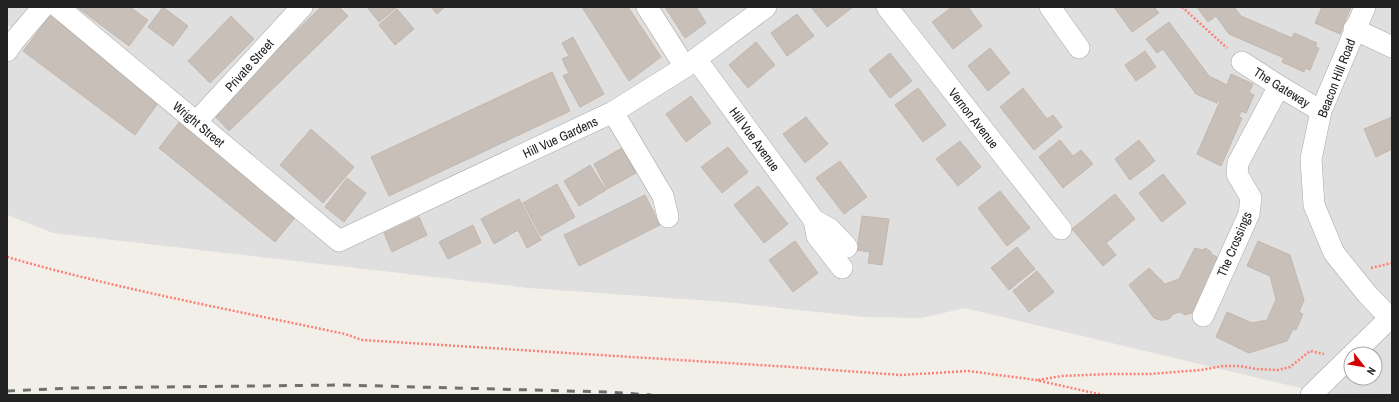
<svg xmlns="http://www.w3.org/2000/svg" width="1399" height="402" viewBox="0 0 1399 402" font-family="'Archivo Narrow',sans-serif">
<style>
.residential{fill:#e0dfdf;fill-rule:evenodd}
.building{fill:#c7bfb8;stroke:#c4b6ab}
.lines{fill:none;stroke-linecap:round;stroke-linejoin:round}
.minor-casing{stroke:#a9a9a9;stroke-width:22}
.path{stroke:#fa8072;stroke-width:2.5;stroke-dasharray:2 2;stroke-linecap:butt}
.minor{stroke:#fff;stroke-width:21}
.rail{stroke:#707070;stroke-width:3;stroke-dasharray:8 8;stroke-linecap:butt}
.labels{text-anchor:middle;stroke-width:4;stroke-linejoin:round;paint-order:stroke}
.street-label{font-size:13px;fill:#222;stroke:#fff}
</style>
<rect width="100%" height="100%" fill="#f2efe9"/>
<path class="residential" d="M7,7H1392V395H1330L965,308L922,318L864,317L726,302L529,288L53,233L7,215V47L17,31L7,25ZM1351,354H1375V378H1351Z"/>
<path class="building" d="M77,7H130L148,20L129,46Z
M163,7L188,26L173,46L148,27Z
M321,7H339L348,16L229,131L212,113Z
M367,7H397L379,22Z
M431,7H445L437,14Z
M582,7H628L661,57L629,81Z
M665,7H696L706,23L685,38Z
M811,7H853L827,27Z
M952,7H968L982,26L953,49L932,22Z
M1114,7H1154L1159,13L1132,32Z
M1197,7H1234L1241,16L1292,38L1294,33L1317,43L1315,47L1319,48L1310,70L1305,68L1304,72L1282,62L1284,58L1229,34L1216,16L1208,22Z
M1322,7H1351L1340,34L1315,23Z
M397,9L414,29L395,45L379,25Z
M797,14L814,36L787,56L771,33Z
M50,16L161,99L135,135L23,51Z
M231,16L254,39L210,83L188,61Z
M1169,22L1209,76L1227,85L1231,74L1253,84L1249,92L1254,95L1246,113L1241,111L1239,117L1242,118L1221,166L1197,154L1220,101L1218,100L1217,103L1196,94L1163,49L1157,53L1146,39Z
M573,37L604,94L580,107L563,76L569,73L562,59L569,56L562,43Z
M756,42L775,65L748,88L729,65Z
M990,48L1010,73L988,91L968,66Z
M1145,51L1156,67L1136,81L1125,65Z
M890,53L912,81L890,98L869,70Z
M552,72L570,111L389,196L371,157Z
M918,88L946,125L923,142L895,105Z
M1023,88L1047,119L1053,115L1062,127L1034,150L1000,107Z
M691,96L711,123L686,142L666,114Z
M806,117L828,144L805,163L783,134Z
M1392,117V149L1376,157L1364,129Z
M181,120L298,214L275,242L159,148Z
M311,129L354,167L323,203L280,165Z
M1060,140L1073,156L1081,150L1093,164L1063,188L1039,157Z
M1139,140L1155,161L1130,180L1115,159Z
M960,141L981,167L958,186L936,159Z
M728,147L748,172L722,193L701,167Z
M622,148L636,173L607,189L594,164Z
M840,161L867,197L844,214L816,178Z
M590,165L606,190L579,206L564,181Z
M1163,174L1186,203L1162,222L1139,193Z
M347,178L366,193L344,222L325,207Z
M557,184L575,217L541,236L523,203Z
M758,186L788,224L764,243L734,205Z
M1000,191L1030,228L1007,246L978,208Z
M1115,194L1135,219L1106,243L1116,255L1103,266L1072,229Z
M645,195L660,225L579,266L564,235Z
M519,199L541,240L527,248L518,230L494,244L481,219Z
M862,216L889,219L882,265L868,263L870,252L857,250Z
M419,217L427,235L392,252L384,233Z
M473,225L481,243L448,259L439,242Z
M795,241L818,273L793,292L769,260Z
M1258,241L1290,255L1304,300L1299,312L1303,314L1296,330L1293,329L1287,341L1249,353L1216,337L1227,312L1252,323L1267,320L1276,299L1270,276L1247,266Z
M1017,247L1035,269L1009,290L991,268Z
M1195,248L1202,250L1206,248L1211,252V254L1219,258L1199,306L1192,313L1185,315L1180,312L1173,314L1170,318L1165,320H1160L1154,318L1129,285L1149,268L1165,284L1179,279Z
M1037,271L1054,292L1029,312L1013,291Z"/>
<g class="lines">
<g class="minor-casing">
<path id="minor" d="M58,7L339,241L613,112L685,67L766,7
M647,7L685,67
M887,7L1061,229
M1050,7L1079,48
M1365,7L1321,111L1311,159L1314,205L1334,253L1367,294L1390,318
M1354,29L1392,47
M7,51L14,41L43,7
M696,59L814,220L817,236L842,268
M1242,62L1279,86L1321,111
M613,112L663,196L668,217
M196,122L302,7
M814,220L830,229L847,247
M1203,316L1249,214L1251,198L1237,174L1238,163L1279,86
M1353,354L1392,316
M1311,395L1351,356"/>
</g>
<path class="path" d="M1182,7L1227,48
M7,257C118,289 232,310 345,334L362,340L791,367L901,375L968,371L1036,380L1103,395
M1371,268L1392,263
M1038,380L1062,376L1110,374H1150L1201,370L1223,366H1240L1256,369L1278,370L1290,367L1310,351L1324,354"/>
<use href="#minor" class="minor"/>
<path class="rail" d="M7,391L71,388L342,385L608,392L651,395"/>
</g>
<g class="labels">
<g class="street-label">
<text transform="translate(249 65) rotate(-48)" y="5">Private Street</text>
<text transform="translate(1336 78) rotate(-69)" y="5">Beacon Hill Road</text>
<text transform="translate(1282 87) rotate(32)" y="5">The Gateway</text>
<text transform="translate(974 118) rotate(52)" y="5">Vernon Avenue</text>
<text transform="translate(199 124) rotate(40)" y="5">Wright Street</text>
<text transform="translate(560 137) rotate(-25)" y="5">Hill Vue Gardens</text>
<text transform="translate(755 139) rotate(54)" y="5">Hill Vue Avenue</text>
<text transform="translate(1234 244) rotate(-67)" y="5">The Crossings</text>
</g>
</g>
<rect width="1399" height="402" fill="none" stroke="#222222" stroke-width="16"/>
<g transform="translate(1363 366) rotate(121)"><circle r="19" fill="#ffffff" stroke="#a7a7a7"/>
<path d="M0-3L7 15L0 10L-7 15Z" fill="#d40000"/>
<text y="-6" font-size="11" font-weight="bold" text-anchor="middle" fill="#222222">N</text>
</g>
</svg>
